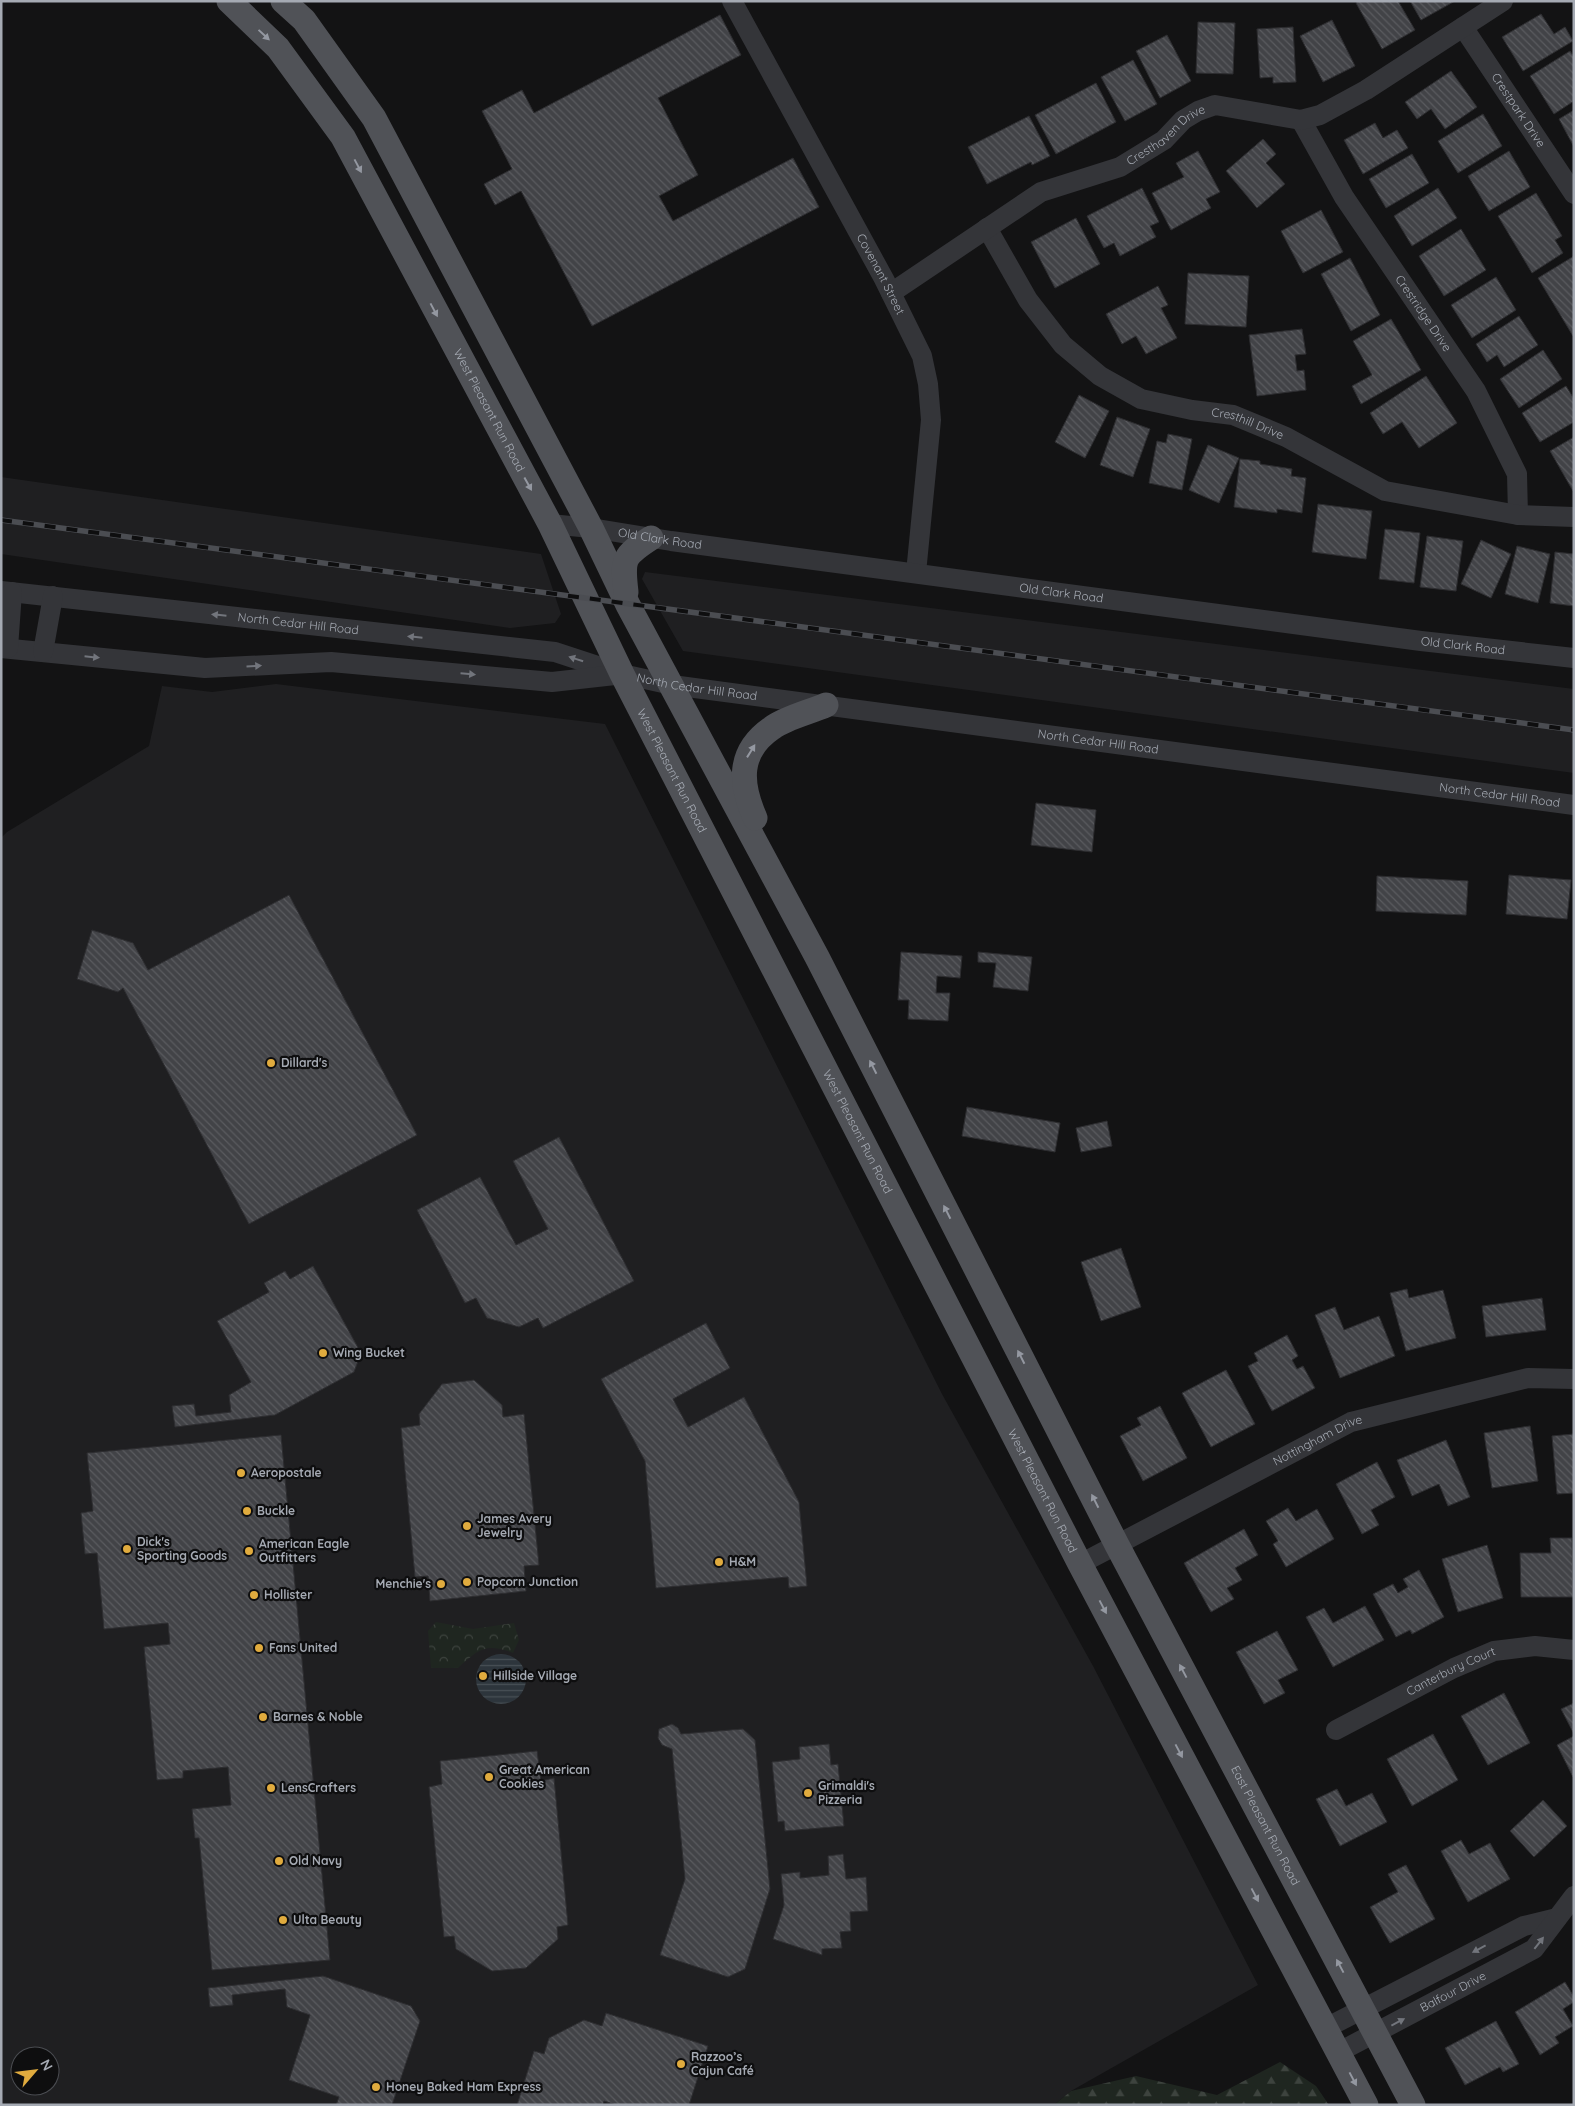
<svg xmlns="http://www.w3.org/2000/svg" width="1575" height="2106" viewBox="0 0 1575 2106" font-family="Quicksand,sans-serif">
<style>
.built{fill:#1f1f21;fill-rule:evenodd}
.forest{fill:url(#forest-firs)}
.park{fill:url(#park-crowns)}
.water{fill:url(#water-rules)}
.building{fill:url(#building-back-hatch);stroke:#2d2d30}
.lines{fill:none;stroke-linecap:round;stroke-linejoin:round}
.minor{stroke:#343539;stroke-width:20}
.major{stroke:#505257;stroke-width:25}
.rail-casing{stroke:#4b4d52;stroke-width:5.5}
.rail{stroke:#0e0e0f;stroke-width:4;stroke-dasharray:11;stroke-linecap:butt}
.oneway{fill:#9498a1}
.oneway2{fill:#72757c}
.poi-dot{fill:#e0ab3e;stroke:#0e0e0f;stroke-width:2}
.labels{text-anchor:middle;stroke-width:4.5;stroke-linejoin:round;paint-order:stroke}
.street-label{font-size:12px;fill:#a5aab3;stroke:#0e0e0f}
.poi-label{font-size:12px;font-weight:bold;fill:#a5aab3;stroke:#0e0e0f;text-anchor:start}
</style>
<defs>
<pattern id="forest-firs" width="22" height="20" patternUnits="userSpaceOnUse" patternTransform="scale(1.25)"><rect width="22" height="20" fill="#1f2620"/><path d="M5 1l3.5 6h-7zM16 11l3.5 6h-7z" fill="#3d433e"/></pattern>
<pattern id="park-crowns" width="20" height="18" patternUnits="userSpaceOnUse" patternTransform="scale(1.25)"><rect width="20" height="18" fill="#1f2620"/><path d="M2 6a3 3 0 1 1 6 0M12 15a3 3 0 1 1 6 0" fill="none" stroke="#3d433e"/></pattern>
<pattern id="water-rules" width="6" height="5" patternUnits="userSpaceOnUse" patternTransform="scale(1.25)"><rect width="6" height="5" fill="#2d353c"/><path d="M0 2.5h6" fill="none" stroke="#485056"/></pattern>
<pattern id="building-back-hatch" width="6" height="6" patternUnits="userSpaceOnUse" patternTransform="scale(1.25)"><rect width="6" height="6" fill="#424347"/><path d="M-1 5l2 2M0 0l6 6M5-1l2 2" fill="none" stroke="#5a5b5f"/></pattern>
</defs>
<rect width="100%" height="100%" fill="#131314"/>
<path class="built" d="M1,477L541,554L561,614L555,623L510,628L1,554Z
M645,572L1574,689V773L683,651L642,579Z
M276,684L605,724L942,1394L1093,1666L1258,1985L1071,2091L1054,2105H1V838L7,832L149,746L162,686L212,692ZM20,2056H50V2086H20Z"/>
<path class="forest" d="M1280,2062L1316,2086L1329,2105H1054L1071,2091L1136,2076L1217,2095Z"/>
<path class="park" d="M436,1622L473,1629L514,1623L519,1640L513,1653C485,1642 478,1650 458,1668H431L428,1631Z"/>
<path class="water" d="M476 1679a25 25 0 1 1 50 0a25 25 0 1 1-50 0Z"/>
<path class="building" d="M1358,1H1398L1415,30L1382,49L1356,3Z
M1410,1H1455L1421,20Z
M1541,14L1554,34L1565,27L1573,41L1523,71L1502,37Z
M720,15L741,55L658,98L698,175L659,196L673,221L793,158L819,207L592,326L521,191L495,205L484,184L512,169L482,111L522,90L534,113Z
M1332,20L1355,66L1323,82L1300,36Z
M1198,22L1235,23L1233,74L1196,73Z
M1293,27L1296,82L1273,83V77L1260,78L1257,29Z
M1167,35L1191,81L1160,98L1136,51Z
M1570,51L1574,57V101L1554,114L1530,76Z
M1133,60L1157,104L1125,121L1101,77Z
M1451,71L1477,107L1445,129L1431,109L1417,119L1405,102Z
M1096,83L1116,122L1056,154L1035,115Z
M1574,110V147L1559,119Z
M1483,114L1502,146L1458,173L1438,141Z
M1029,116L1050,156L1032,165L1031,162L987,184L968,147Z
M1375,123L1383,138L1397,130L1408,148L1363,174L1344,140Z
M1263,139L1276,154L1266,163L1285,184L1257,208L1226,171Z
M1198,151L1220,192L1206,199L1211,208L1171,230L1152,193L1184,177L1176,163Z
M1509,151L1530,187L1489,211L1468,176Z
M1412,154L1429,183L1386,208L1369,179Z
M1142,188L1159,222L1150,226L1156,237L1120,256L1114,243L1104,248L1087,216Z
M1438,188L1457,218L1412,246L1394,216Z
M1536,193L1562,236L1555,240L1563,253L1532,273L1498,216Z
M1321,210L1343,252L1303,273L1281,231Z
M1076,218L1100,264L1055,288L1031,242Z
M1461,229L1486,270L1444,296L1419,256Z
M1574,256V336H1573L1538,278Z
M1350,258L1380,315L1351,331L1321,274Z
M1188,273L1249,276L1246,327L1185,324Z
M1496,277L1516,310L1472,338L1451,305Z
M1158,286L1168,305L1161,308L1177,338L1146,354L1136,336L1122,344L1106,314Z
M1519,316L1538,345L1504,367L1497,355L1487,362L1476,344Z
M1391,319L1421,370L1361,404L1352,386L1372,375L1353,341Z
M1302,329L1306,354L1295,355L1297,371L1304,370L1306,390L1257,396L1249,335Z
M1543,350L1562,379L1519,408L1500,379Z
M1426,376L1457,423L1419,448L1402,422L1383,434L1370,413Z
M1566,386L1574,399V422L1540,442L1522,413Z
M1079,395L1109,411L1085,458L1055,442Z
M1117,417L1150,429L1133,477L1100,465Z
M1168,434L1192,439L1182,490L1149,483L1157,441L1166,443Z
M1574,437V490L1573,491L1550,451Z
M1208,445L1239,458L1219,503L1189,490Z
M1240,459L1260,461V464L1292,469L1291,476L1306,478L1302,513L1277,509V513L1234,507Z
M1318,504L1372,511L1366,559L1312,552Z
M1385,529L1420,533L1414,583L1379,579Z
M1427,536L1463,541L1456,591L1420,587Z
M1481,540L1511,554L1491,598L1461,584Z
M1517,546L1550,554L1538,603L1505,594Z
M1555,552L1574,554V606L1550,603Z
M1036,803L1096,810L1092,852L1031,845Z
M1509,875L1571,880L1567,919L1506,914Z
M1377,876L1468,881L1466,915L1376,911Z
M289,895L417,1135L249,1224L123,988L118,992L77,979L92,930L133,943L148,970Z
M901,952L962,956L960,978L937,976L936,993H950L948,1021L908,1019L909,1000H898Z
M978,952L1032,957L1028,991L993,987L996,963L978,962Z
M967,1107L1060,1123L1055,1152L962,1136Z
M1107,1121L1112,1146L1081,1152L1076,1128Z
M559,1137L634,1281L543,1328L538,1318L519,1327L487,1318L476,1298L465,1303L417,1210L480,1177L516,1245L548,1229L513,1161Z
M1121,1248L1141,1307L1101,1321L1081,1262Z
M313,1266L361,1353L354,1372L275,1415L175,1427L172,1406L194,1404L196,1416L231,1412L229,1395L251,1382L217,1321L269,1292L264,1283L285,1271L290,1279Z
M1407,1289L1409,1298L1443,1290L1456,1338L1406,1351L1390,1293Z
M1542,1298L1546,1330L1486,1337L1482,1306Z
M1335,1307L1344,1330L1379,1316L1395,1356L1340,1378L1315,1315Z
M706,1323L730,1368L673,1399L688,1427L744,1397L799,1502L807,1586L789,1588L788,1577L656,1588L645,1461L601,1379Z
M1287,1335L1298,1356L1292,1360L1297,1369L1303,1366L1315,1388L1272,1411L1248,1366L1258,1361L1254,1353Z
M1226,1370L1255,1424L1211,1447L1182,1393Z
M474,1380L502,1405L503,1417L524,1414L539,1565L524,1566L526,1591L430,1601L428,1576L415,1577L401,1428L420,1425L419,1414L442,1384Z
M1160,1406L1187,1458L1143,1481L1120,1436L1141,1425L1137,1418Z
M1530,1426L1538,1481L1492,1488L1484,1433Z
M1574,1434V1493L1557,1494L1552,1436Z
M281,1435L330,1960L212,1970L199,1838H195L192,1809L231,1805L228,1767L183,1771V1778L157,1780L144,1647L170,1644L168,1623L104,1629L97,1553L85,1554L81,1513L93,1511L87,1453Z
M1446,1440L1470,1497L1448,1506L1439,1484L1412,1496L1397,1460Z
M1377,1462L1395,1497L1371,1510L1379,1525L1362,1534L1336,1484Z
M1288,1508L1296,1521L1317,1509L1334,1539L1286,1567L1273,1544L1278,1541L1266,1521Z
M1244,1529L1258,1555L1235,1568L1242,1580L1227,1588L1234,1599L1211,1612L1184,1563Z
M1550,1538H1572L1573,1597H1521L1520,1553H1551Z
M1487,1545L1503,1598L1458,1612L1442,1559Z
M1419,1570L1444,1617L1412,1634L1410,1630L1396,1637L1373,1594L1393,1584L1398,1593L1408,1587L1403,1579Z
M1365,1606L1384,1640L1333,1667L1306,1617L1324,1608L1333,1623Z
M1277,1631L1298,1670L1278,1680L1285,1693L1264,1704L1236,1652Z
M1504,1693L1530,1743L1488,1765L1461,1716Z
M1574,1703V1734L1561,1709Z
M672,1724L678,1728L681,1734L743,1729L755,1740L770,1889L745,1969L728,1977L660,1955L685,1879L672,1749L662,1745L658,1738L659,1729Z
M1433,1734L1458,1780L1412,1806L1387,1759Z
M1574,1736V1776L1573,1777L1557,1745Z
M829,1744L831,1765L838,1764L844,1826L785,1831L784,1821L778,1822L772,1762L800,1759L799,1747Z
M537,1751L541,1781L554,1778L568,1925L557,1927L558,1939L526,1968L492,1971L456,1949L454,1936L444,1937L429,1787L442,1784L440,1761Z
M1337,1789L1346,1806L1372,1793L1387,1822L1340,1846L1316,1799Z
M1543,1800L1567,1826L1534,1857L1510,1831Z
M1461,1840L1469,1854L1490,1843L1510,1879L1468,1902L1441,1851Z
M843,1854L846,1879L866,1877L868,1911L850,1912L851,1931L840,1932L842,1948L822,1949V1955L773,1939L784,1905L781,1874L800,1872V1878L829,1875L828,1856Z
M1406,1865L1435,1919L1390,1943L1370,1907L1398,1892L1388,1874Z
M323,1976L411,2006L420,2021L392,2105H336L339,2097L289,2080L310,2015L287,2007L285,1989L232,1995L233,2005L210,2007L208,1988Z
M1565,1982L1574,1997V2002L1563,2009L1573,2026L1555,2037L1559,2043L1540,2055L1515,2012Z
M606,2013L708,2046L689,2105H616L604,2101L603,2105H517L534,2051L544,2054L549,2038L584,2020L602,2026Z
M1496,2021L1519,2064L1503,2072L1500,2067L1465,2085L1445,2048Z"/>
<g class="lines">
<g class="minor">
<path id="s1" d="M732,1L884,279L922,356L928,384L931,420L916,573"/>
<path id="s2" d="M1463,27L1574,194"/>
<path id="s3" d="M1301,120L1344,197L1476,391L1517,474L1518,515"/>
<path id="s4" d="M987,228L1028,300L1063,345L1100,376L1141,399L1192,410L1233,415L1286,437L1385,491L1518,515L1574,517"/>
<path id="s5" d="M891,293L1041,192L1120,167L1164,140L1183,120L1198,111L1215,105L1301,120L1320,115L1366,90L1503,1"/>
<path id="s6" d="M550,524L591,528L671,541L1421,641L1574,658"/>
<path id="s7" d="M1,591L555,652L622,674L672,685L1574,805"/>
<path d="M1,648L205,668L331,662L552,682L615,675"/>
<path d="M8,648L12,592"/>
<path d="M43,652L53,596"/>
<path id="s8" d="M1080,1564L1351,1422L1528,1378L1574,1379"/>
<path id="s9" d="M1336,1730L1454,1668L1494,1651L1535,1646L1574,1650"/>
<path d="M1326,2028L1524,1926L1557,1918"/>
<path id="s10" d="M1339,2052L1534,1949L1574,1896"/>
</g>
<g class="major">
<path id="s11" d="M229,1L278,48L343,137L550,524L622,674L1080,1564L1366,2105"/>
<path id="s12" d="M283,1L304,20L374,118L591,528L628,605L817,957L1117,1545L1413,2105"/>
<path d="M626,592C622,559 623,556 651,538"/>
<path d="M755,818C740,784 737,752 772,728C785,718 810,712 826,705"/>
</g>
<g class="rail-casing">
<path id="rail" d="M1,520L1574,730"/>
</g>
<use href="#rail" class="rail"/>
</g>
<defs><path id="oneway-solid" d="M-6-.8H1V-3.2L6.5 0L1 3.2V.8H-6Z" transform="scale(1.25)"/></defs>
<g class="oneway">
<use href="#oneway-solid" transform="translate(264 35) rotate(43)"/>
<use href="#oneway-solid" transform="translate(358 166) rotate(62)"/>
<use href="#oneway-solid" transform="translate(434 310) rotate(62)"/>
<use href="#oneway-solid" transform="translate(528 484) rotate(61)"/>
<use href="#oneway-solid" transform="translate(751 751) rotate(-58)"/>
<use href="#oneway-solid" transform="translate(873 1067) rotate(-117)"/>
<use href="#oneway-solid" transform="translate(947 1212) rotate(-117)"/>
<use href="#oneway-solid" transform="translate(1021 1357) rotate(-117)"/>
<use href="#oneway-solid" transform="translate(1095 1501) rotate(-117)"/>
<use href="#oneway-solid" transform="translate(1103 1607) rotate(62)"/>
<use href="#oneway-solid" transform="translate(1183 1671) rotate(-118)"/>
<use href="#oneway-solid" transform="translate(1179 1751) rotate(62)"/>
<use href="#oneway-solid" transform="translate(1255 1895) rotate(62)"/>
<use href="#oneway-solid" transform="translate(1340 1966) rotate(-118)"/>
<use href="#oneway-solid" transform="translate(1353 2079) rotate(62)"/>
</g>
<g class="oneway2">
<use href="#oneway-solid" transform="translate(219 615) rotate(-174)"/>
<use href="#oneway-solid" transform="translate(415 637) rotate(-174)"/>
<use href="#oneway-solid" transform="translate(92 657) rotate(6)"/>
<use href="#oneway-solid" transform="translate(576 659) rotate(-162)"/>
<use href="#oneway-solid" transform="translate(254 666) rotate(-3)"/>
<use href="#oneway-solid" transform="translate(468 674) rotate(5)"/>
<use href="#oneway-solid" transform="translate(1539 1943) rotate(-52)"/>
<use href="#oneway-solid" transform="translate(1479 1949) rotate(152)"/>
<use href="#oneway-solid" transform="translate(1398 2022) rotate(-28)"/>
</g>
<g class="poi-dot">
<circle cx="271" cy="1063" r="5"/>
<circle cx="323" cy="1353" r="5"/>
<circle cx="241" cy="1473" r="5"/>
<circle cx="247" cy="1511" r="5"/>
<circle cx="467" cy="1526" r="5"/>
<circle cx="127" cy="1549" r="5"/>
<circle cx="249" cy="1551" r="5"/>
<circle cx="719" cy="1562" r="5"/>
<circle cx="467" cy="1582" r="5"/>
<circle cx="441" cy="1584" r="5"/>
<circle cx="254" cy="1595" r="5"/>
<circle cx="259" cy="1648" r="5"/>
<circle cx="483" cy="1676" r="5"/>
<circle cx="263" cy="1717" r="5"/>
<circle cx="489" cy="1777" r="5"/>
<circle cx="271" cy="1788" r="5"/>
<circle cx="808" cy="1793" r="5"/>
<circle cx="279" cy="1861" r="5"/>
<circle cx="283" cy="1920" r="5"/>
<circle cx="681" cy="2064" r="5"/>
<circle cx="376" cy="2087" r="5"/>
</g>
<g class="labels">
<g class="street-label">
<text dy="4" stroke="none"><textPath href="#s2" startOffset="100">Crestpark Drive</textPath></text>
<text dy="4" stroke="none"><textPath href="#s5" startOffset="320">Cresthaven Drive</textPath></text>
<text dy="4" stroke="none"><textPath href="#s1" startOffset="311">Covenant Street</textPath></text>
<text dy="4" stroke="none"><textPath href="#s3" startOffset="229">Crestridge Drive</textPath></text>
<text dy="4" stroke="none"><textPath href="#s11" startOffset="488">West Pleasant Run Road</textPath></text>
<text dy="4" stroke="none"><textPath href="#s4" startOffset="345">Cresthill Drive</textPath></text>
<text dy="4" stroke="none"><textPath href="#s6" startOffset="111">Old Clark Road</textPath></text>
<text dy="4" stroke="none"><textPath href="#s6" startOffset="516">Old Clark Road</textPath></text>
<text dy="4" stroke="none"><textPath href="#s7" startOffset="299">North Cedar Hill Road</textPath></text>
<text dy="4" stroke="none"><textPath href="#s6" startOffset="921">Old Clark Road</textPath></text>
<text dy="4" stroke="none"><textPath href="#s7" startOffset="704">North Cedar Hill Road</textPath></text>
<text dy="4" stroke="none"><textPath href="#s7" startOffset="1109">North Cedar Hill Road</textPath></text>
<text dy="4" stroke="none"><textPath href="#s11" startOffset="892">West Pleasant Run Road</textPath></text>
<text dy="4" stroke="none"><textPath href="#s7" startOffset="1514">North Cedar Hill Road</textPath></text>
<text dy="4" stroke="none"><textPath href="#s11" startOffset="1298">West Pleasant Run Road</textPath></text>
<text dy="4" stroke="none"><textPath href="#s8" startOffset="268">Nottingham Drive</textPath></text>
<text dy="4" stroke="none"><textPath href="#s11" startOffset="1702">West Pleasant Run Road</textPath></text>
<text dy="4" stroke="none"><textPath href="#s9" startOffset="129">Canterbury Court</textPath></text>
<text dy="4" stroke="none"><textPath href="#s12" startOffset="2075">East Pleasant Run Road</textPath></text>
<text dy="4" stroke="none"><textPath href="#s10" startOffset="129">Balfour Drive</textPath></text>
</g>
<g class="poi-label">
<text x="281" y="1067">Dillard's</text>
<text x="333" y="1357">Wing Bucket</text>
<text x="251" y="1477">Aeropostale</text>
<text x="257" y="1515">Buckle</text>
<text x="477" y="1523">James Avery<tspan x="477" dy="14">Jewelry</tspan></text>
<text x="137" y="1546">Dick's<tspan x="137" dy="14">Sporting Goods</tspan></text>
<text x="259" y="1548">American Eagle<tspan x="259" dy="14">Outfitters</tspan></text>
<text x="729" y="1566">H&amp;M</text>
<text x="477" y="1586">Popcorn Junction</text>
<text x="431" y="1588" text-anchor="end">Menchie's</text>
<text x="264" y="1599">Hollister</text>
<text x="269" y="1652">Fans United</text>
<text x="493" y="1680">Hillside Village</text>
<text x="273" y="1721">Barnes &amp; Noble</text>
<text x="499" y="1774">Great American<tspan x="499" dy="14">Cookies</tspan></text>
<text x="818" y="1790">Grimaldi's<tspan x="818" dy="14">Pizzeria</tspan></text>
<text x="281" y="1792">LensCrafters</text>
<text x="289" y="1865">Old Navy</text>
<text x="293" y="1924">Ulta Beauty</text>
<text x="691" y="2061">Razzoo’s<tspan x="691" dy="14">Cajun Café</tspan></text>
<text x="386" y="2091">Honey Baked Ham Express</text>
</g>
</g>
<rect width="1575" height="2106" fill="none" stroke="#a5aab3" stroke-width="5"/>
<g transform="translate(35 2071) rotate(62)"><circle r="24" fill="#0e0e0f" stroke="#4a4c51"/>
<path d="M0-4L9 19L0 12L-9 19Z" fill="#e0ab3e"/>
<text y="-8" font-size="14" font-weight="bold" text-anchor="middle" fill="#a5aab3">N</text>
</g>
</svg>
